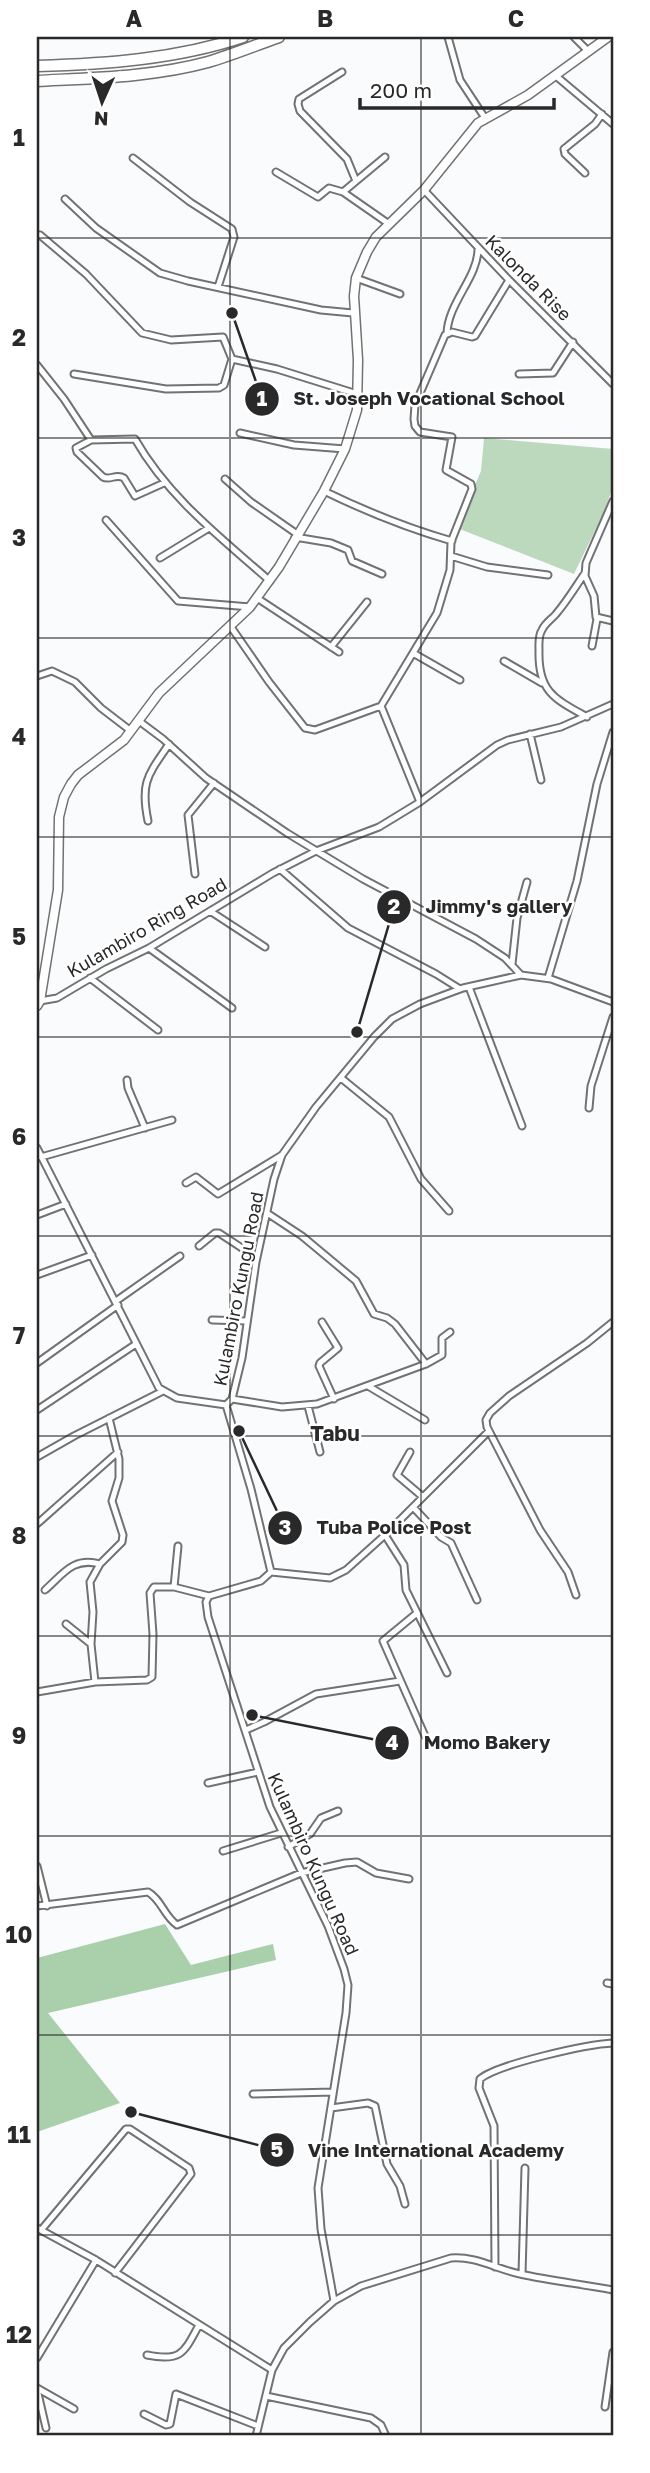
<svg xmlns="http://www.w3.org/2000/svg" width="650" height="2473" viewBox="0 0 650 2473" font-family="'Golos Text',sans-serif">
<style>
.green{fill:#bdd9bd}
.forest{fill:#a9d0aa}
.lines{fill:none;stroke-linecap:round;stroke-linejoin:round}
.street-casing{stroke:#717273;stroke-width:9}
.secondary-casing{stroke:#717273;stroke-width:11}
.highway-casing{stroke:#717273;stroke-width:13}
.street{stroke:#fff;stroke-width:5}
.secondary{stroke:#fff;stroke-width:8}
.highway{stroke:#fff;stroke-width:10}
.grid{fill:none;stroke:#29292a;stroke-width:2;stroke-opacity:0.55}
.labels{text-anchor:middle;stroke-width:5;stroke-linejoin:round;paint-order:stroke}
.street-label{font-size:18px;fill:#29292a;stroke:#fff}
.quarter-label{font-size:21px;font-weight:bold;fill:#29292a;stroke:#fff}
.leader{fill:none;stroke:#29292a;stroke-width:2.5}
.callout-dot{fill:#29292a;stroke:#fff;stroke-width:2.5}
.mark-label{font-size:21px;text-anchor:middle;font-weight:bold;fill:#fff}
.callout-label{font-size:19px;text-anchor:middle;font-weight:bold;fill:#29292a;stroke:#fff;stroke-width:5;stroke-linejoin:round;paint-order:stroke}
.neatline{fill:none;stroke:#29292a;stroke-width:2.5}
.grid-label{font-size:23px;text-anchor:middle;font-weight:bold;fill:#29292a}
</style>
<rect width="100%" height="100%" fill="#fafbfd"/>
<path class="green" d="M484,438L613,449V487L604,512L574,574L457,528L481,471Z"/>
<path class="forest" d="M165,1924L191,1965L273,1944L276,1960L48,2013L120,2103L37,2132V1958Z"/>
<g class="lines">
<g class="street-casing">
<path id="street" d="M448,37L460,80L485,118
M574,37L587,50
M342,72L299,99L298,104L300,111L347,159L356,181
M556,76L613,124
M133,158L190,202L232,229L234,237L218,287
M276,172L318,197L329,188L343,192L389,224
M585,173L565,154L564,149L595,124L602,114
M424,190L509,280L613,384
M343,192L385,157
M65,199L96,228L160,273L188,281L321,310L353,313
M40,235L86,274L142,333L171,340L223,337L232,359L224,385L219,388L166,389L74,374
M356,278L400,294
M447,333C448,303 478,277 478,249
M232,359L277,369L357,394
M37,365L64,399L91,440
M519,374L553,373L573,342
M240,433L294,445L345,449
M225,479L251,502L297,534
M164,483L135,496L124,478C116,473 110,481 103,477L77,452L76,448L91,440L135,439C168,497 220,537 270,581
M324,491C365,511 407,528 452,541
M613,501L586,563L585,576L594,596L596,617L613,621
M106,520L178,601L250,607
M295,537L331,543L348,550L352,561L382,574
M451,556L487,567L548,575
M160,558L209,528
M585,573C576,586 567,601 556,614C552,619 545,623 542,630C538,636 539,644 539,651C538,692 555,699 587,717
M257,598L339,652
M231,627L269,682L305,728L315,730L381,706L437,613L450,570L451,542L472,489L471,484L446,470L452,437L420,432L415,426L414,419L415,405L445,335L452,332L472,337L475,336L509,280
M592,646L597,619
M331,647L367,602
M413,653L460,680
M504,661L542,683
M37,676L52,671L75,682L101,708L131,731
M381,706L420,802
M139,721L163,739L206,778L287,833L363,879L476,939L505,958L521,975
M530,734L541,780
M148,821C140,782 148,775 169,744
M280,869L348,928L436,974L460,989
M195,874L188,815L214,783
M210,911L265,947
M149,948L232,1008
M512,964L517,918L527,882
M90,978L158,1030
M548,978L577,881L597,784L613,732
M469,987L522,1126
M40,1001L57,998L106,969L149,948L273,873L316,851L379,827L420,802L497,745L508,740L561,727L613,704
M341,1078L389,1117L421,1179L449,1211
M127,1080L128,1088L145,1128
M589,1108L591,1086L613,1017
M37,1148L159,1388L177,1398L226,1405
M41,1157L172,1120
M186,1183L196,1177L218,1194L282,1155
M267,1213L302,1236L356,1281L374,1314L387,1318L395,1324L426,1364
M37,1215L66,1204
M199,1246L215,1233H219L257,1258
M37,1275L92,1255
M116,1301L180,1256
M212,1320L247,1321
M322,1322L338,1348L320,1363L319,1366L334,1399
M37,1363L118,1305
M368,1386L425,1420
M232,1399L282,1407L317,1404L426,1364L442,1355V1338L450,1332
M226,1405L251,1489L271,1572L261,1581L209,1596L206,1602L208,1617L270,1807L328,1926L344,1969L348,1985L346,2013L318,2188L321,2229L334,2301
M226,1405L232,1399L242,1358L256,1262L274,1179L282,1155L316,1107L374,1037L392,1019L420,1004L463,988L521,975L551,979L613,1002
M308,1406L320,1452
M37,1410L136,1344
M410,1452L397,1475L423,1497
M37,1457L74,1436L163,1391
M413,1507L441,1537L451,1543L477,1600
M37,1524L118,1452
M385,1535L404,1565L406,1590L447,1673
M178,1546L174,1587L209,1596
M271,1572L330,1578L346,1570L385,1535L489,1431
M45,1590C64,1573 73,1557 100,1564
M576,1595L568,1572L540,1530L487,1427L486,1420L490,1413L509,1396L587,1343L613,1322
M417,1613L383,1641L425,1736
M66,1624L91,1644
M95,1682L147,1680L152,1677L153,1634L150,1593L154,1587H174
M37,1692L95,1682L91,1644L93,1612L90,1582L100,1564L122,1542L123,1535L112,1501L119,1478V1459L109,1418
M246,1730L264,1722L316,1694L400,1681
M208,1783L258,1772
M288,1847L310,1834L321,1818L338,1811
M223,1851L281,1833
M37,1866L47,1906
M37,1906L148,1892C161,1899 164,1916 177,1925L301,1873L345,1863L357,1862L376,1873L409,1879
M607,1983L613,1984
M253,2094L333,2092
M331,2108L368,2103L375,2106L387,2164L400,2186L405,2204
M37,2228L96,2260L272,2370
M42,2229L126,2129H130L189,2168L191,2174L115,2273
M495,2267L494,2126L479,2088L480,2079C498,2064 588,2044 613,2043
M522,2274L525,2168
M147,2355C181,2362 184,2353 199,2325
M37,2358L96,2260
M37,2388L74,2409
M37,2389L46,2428
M266,2396L371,2418L381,2425L386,2436
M605,2407L613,2352
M144,2414L166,2425L170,2424L176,2394L258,2426
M256,2436L272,2370L284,2348L310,2322L334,2301L361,2286L451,2258C476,2256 496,2269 520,2274C551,2281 582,2284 613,2290"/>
</g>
<g class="secondary-casing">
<path id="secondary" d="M37,1006L40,1001L58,890L59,817L64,797L71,784L78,775L124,740L159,693L250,607L279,567L324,491L345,449L357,410L358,360L354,296L356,278L367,252L376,237L424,190L478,123L528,95L608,37"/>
</g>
<g class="highway-casing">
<path id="highway" d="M37,66C106,64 177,59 243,37
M37,81C93,78 153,77 208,62C232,55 256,45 279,37"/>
</g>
<use href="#street" class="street"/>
<use href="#secondary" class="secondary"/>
<use href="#highway" class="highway"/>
</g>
<path class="grid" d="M230,37V2436M421,37V2436M37,238H613M37,438H613M37,638H613M37,837H613M37,1037H613M37,1236H613M37,1436H613M37,1636H613M37,1836H613M37,2035H613M37,2235H613"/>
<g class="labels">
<g class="street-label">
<text transform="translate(528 278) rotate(45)" y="6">Kalonda Rise</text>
<text transform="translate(147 928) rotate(-30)" y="6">Kulambiro Ring Road</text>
<text transform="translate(239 1289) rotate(-79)" y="6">Kulambiro Kungu Road</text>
<text transform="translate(313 1864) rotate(66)" y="6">Kulambiro Kungu Road</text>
</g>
<g class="quarter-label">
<text x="335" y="1441">Tabu</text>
</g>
</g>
<path class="leader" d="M232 313L262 399M357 1032L394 907M239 1431L285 1528M252 1715L392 1743M131 2112L277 2150"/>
<g class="callout-dot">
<circle cx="232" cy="313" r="7"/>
<circle cx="357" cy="1032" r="7"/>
<circle cx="239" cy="1431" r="7"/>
<circle cx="252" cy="1715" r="7"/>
<circle cx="131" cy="2112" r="7"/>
<circle cx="262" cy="399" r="18"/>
<circle cx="394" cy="907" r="18"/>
<circle cx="285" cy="1528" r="18"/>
<circle cx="392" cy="1743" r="18"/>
<circle cx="277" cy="2150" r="18"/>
</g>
<g class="mark-label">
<text x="262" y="406">1</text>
<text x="394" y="914">2</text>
<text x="285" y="1535">3</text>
<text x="392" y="1750">4</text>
<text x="277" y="2157">5</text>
</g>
<g class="callout-label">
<text x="429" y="405">St. Joseph Vocational School</text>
<text x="499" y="913">Jimmy's gallery</text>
<text x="394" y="1534">Tuba Police Post</text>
<text x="487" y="1749">Momo Bakery</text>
<text x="436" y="2157">Vine International Academy</text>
</g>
<rect width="650" height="2473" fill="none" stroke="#ffffff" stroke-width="77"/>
<g transform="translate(102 102) rotate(183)" stroke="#ffffff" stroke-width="5" paint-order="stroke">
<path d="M0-5L12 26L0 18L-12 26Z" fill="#29292a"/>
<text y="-10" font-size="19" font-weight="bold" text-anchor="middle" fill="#29292a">N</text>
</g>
<path d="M360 98v10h194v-10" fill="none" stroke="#29292a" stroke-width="3.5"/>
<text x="370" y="98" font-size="21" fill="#29292a" stroke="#ffffff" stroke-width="5" paint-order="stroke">200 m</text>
<rect x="38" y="38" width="574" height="2396" class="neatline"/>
<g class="grid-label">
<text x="134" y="27">A</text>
<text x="325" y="27">B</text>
<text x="516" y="27">C</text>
<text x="19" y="146">1</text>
<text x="19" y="346">2</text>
<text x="19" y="546">3</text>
<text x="19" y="745">4</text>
<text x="19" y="945">5</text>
<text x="19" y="1145">6</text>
<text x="19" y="1344">7</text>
<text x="19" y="1544">8</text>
<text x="19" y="1744">9</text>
<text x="19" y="1943">10</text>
<text x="19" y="2143">11</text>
<text x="19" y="2343">12</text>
</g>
</svg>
